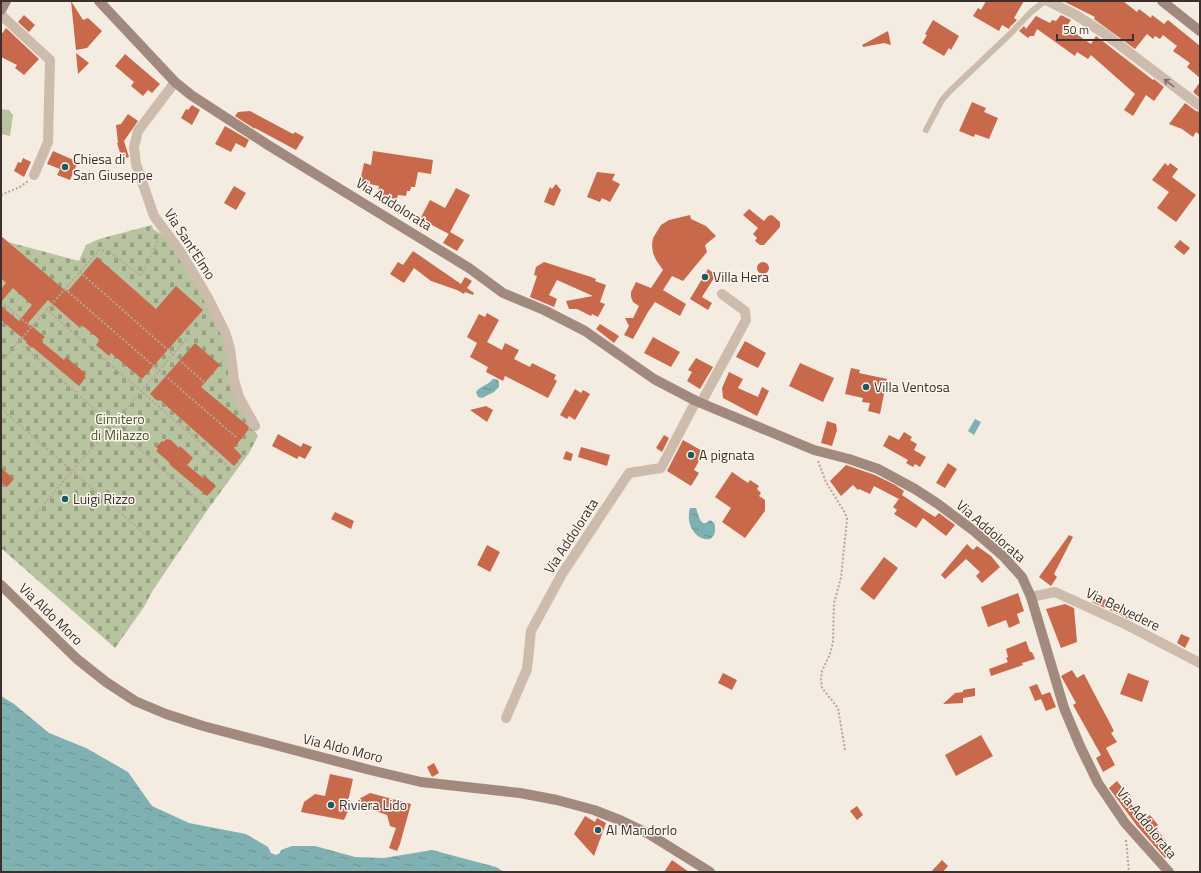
<svg xmlns="http://www.w3.org/2000/svg" width="1201" height="873" viewBox="0 0 1201 873" font-family="'Titillium Web',sans-serif">
<style>
.cemetery{fill:url(#cemetery-stones)}
.pitch{fill:#b8c4a0}
.water{fill:url(#water-ripples)}
.building{fill:#c8694b}
.lines{fill:none;stroke-linecap:round;stroke-linejoin:round}
.path{stroke:#b9a596;stroke-width:2;stroke-dasharray:2 2;stroke-linecap:butt}
.lane{stroke:#cdbbac;stroke-width:6}
.street{stroke:#cdbbac;stroke-width:10}
.secondary{stroke:#a18a7d;stroke-width:10}
.oneway{stroke:#7d6f65}
.poi-dot{fill:#1f5a5e;stroke:#fbf5ee;stroke-width:1.5}
.labels{text-anchor:middle;stroke-width:3;stroke-linejoin:round;paint-order:stroke}
.poi-label{font-size:14px;fill:#3b302b;stroke:#fbf5ee;text-anchor:start}
.street-label{font-size:14px;fill:#3b302b;stroke:#fbf5ee}
.park-label{font-size:14px;fill:#4a5a2e;stroke:#fbf5ee}
</style>
<defs>
<pattern id="cemetery-stones" width="16" height="16" patternUnits="userSpaceOnUse"><rect width="16" height="16" fill="#b8c4a0"/><path d="M2 7V4a2 2 0 0 1 4 0v3zM10 15v-3a2 2 0 0 1 4 0v3z" fill="#97a083"/></pattern>
<pattern id="water-ripples" width="26" height="14" patternUnits="userSpaceOnUse"><rect width="26" height="14" fill="#7fb0b2"/><path d="M2 4q2-2 4 0t4 0M15 11q2-2 4 0t4 0" fill="none" stroke="#699091"/></pattern>
</defs>
<rect width="100%" height="100%" fill="#f4ebe1"/>
<path class="cemetery" d="M152,225L153,229L168,238L215,317L254,430L258,436L249,453L206,512L153,590L144,607L115,648L1,548V236L8,242L79,261L86,245L99,239Z"/>
<path class="pitch" d="M1,109L9,110L13,115L10,136L1,134Z"/>
<path class="water" d="M493,379H497L499,382V387L494,392L482,398L478,397L476,392C480,386 487,386 493,379Z
M975,419L981,422L974,435L968,431Z
M690,508H696L700,520L703,523H706L710,520C714,522 715,523 715,527C717,551 682,537 690,508Z
M1,696L14,704L49,733L86,748L128,772L152,806L189,823L246,834L268,847L271,853L276,855L280,853L281,850L292,846H315L355,857L384,858L432,850L496,867L504,872H1Z"/>
<path class="building" d="M71,1L83,20L88,18L102,31L87,48L76,50Z
M986,1H1024L1014,18L1017,20L1011,26V25L1009,29L1002,25L999,31L973,16L978,8L981,10Z
M1063,1H1123L1137,12L1139,9L1151,18L1152,15L1164,24L1168,20L1200,46V78L1187,67L1190,63L1173,51L1177,46L1163,35L1160,39L1155,36L1153,39L1147,34L1135,49L1094,19L1095,17Z
M24,15L35,25L29,32L18,22Z
M1061,15L1071,20L1066,27L1091,44L1096,36L1153,80L1154,79L1164,87L1154,101L1146,95L1133,116L1124,110L1135,94L1091,55L1088,59L1077,52L1075,56L1037,29L1034,36H1030L1028,38L1019,31L1024,26L1026,29L1036,16L1050,23L1052,20L1056,21Z
M933,20L959,36L951,50L949,48L944,56L922,43L927,35L925,34Z
M6,28L39,59L24,75L15,68L17,65L1,57V35Z
M888,31L891,45L884,43L863,47L862,45Z
M76,53L89,63L78,74Z
M125,54L160,84L152,93L148,90L143,96L131,86L134,82L115,66Z
M1200,82V98L1193,92Z
M972,102L986,108L984,112L998,118L989,139L975,134L974,137L959,131Z
M1185,103L1196,111L1200,112V135L1196,132L1193,137L1182,129L1169,124Z
M192,105L200,110L192,125L181,118L186,109L188,110Z
M250,111L293,134L295,132L304,137L296,150L255,128V129L235,116L238,112Z
M128,114L138,121L124,141L129,157L122,159L117,143H118L116,125L121,124Z
M225,126L249,140L245,148L236,143L231,152L215,144Z
M53,151L78,162L70,180L57,175L60,169L47,164Z
M373,151L433,160L431,174L418,172L415,187H411L410,191H407L406,196L398,195L397,199L377,196L379,186L360,182L364,163L371,165Z
M23,158L31,162L24,177L14,171L18,162L21,163Z
M1165,163L1168,166L1170,163L1178,169L1172,177L1196,195L1176,222L1157,208L1169,192L1152,180Z
M597,172L615,174L612,180L620,184L610,202L602,198L600,202L587,197Z
M556,184L561,190L554,206L544,202L550,187L552,189Z
M234,186L246,193L236,210L224,203Z
M456,188L470,195L449,234L430,224L428,229L418,223L430,200L445,208Z
M749,209L764,221L768,216L772,215L780,222V227L764,245H760L755,241L757,238L753,234L758,228L743,215Z
M690,215L691,219L706,226L716,236L705,245L707,252L683,281L672,276L663,290L686,304L680,316L655,302L648,312L633,339L624,335L629,326L625,318H633L639,306L633,302L631,297V292L636,282L651,288L663,270L656,260L653,253L652,245L653,238L661,225L669,220Z
M450,232L464,240L457,251L443,243Z
M1,236L67,292L97,257L156,309L176,286L203,310L142,379L111,353L109,356L96,345L100,340L82,325L80,328L48,300L28,323L45,337L42,340L44,341L42,342L64,360L66,357L86,374L84,376L86,377L79,386L36,350L33,347L32,348L26,343L27,342L1,320V306L19,321L32,305L13,288L1,302V289L6,283L1,278Z
M1180,240L1190,248L1184,255L1174,247Z
M413,251L461,284L465,277L472,281L467,288L474,293L473,295L465,292L464,294L457,290L431,281L414,268L404,283L390,274L398,262L403,265Z
M757 268a6 6 0 1 1 12 0a6 6 0 1 1-12 0Z
M544,262L591,277L596,279L595,281L606,285L600,302L605,304L598,317L592,314L591,316L577,309H569L566,301L593,296L557,280L549,295L557,299L554,307L530,297L537,276L534,275L536,267Z
M708,269L716,275L702,297L712,303L708,310L690,299Z
M487,313L499,320L487,342L502,350L505,343L519,350L514,359L530,367L532,363L556,375L554,379L557,381L548,398L505,376L503,381L486,372L488,367L470,357L477,343L467,337L479,314L485,317Z
M600,324L619,336L614,343L596,329Z
M653,337L680,352L671,367L644,353Z
M745,341L766,353L758,368L736,357Z
M195,343L220,365L201,387L248,426L249,429L234,448L242,456L234,466L160,400L158,401L150,394Z
M696,358L713,367L700,389L687,381L692,372L688,370Z
M800,363L834,378L823,402L789,386Z
M851,368L860,370L859,373L887,379L880,414L868,411L870,403L862,402L863,398L845,394Z
M729,372L743,379L738,388L758,397L762,387L769,391L757,416L723,398L722,388Z
M575,389L581,393L583,390L590,394L575,420L569,416L567,419L560,415Z
M486,406L493,410L487,422L470,410Z
M827,421L836,424L837,430L832,446L821,443Z
M904,432L912,437L910,440L917,444L914,450L926,457L920,467L915,464L913,467L906,463L908,460L883,446L889,435L899,440Z
M278,434L301,447L303,443L312,447L305,459L299,456L297,459L272,446Z
M664,435L669,438L662,452L656,448Z
M167,439L171,440L179,448L180,446L193,458L187,465L203,478L205,476L216,486L207,496L169,464L170,463L156,451L158,449L156,447L162,441L163,442Z
M683,440L704,452L694,470L699,473L691,486L667,471Z
M581,447L610,455L607,466L578,457Z
M566,451L573,454L571,461L563,459Z
M948,463L957,469L945,488L936,483Z
M846,465L875,475L895,485L904,491L902,495L927,512L935,517L939,513L955,525L946,536L923,518L916,528L894,514L897,510L893,507L899,499L874,486L870,494L859,489L858,490L853,485L841,496L830,481Z
M1,468L14,479L7,487L1,482Z
M732,472L748,483L750,480L759,486L757,489L761,493L759,496L765,500V511L745,538L722,522L731,508L715,497Z
M335,512L354,521L351,529L331,519Z
M1069,535L1073,537L1054,574L1057,577L1051,586L1039,577Z
M967,544L973,550L977,546L991,556L1000,567L982,583L976,576L980,572L966,559L945,579L941,575Z
M487,545L500,552L490,572L477,565Z
M884,557L898,568L874,600L860,589Z
M1018,593L1024,611L1017,614L1020,623L1009,628L1006,620L988,627L981,607Z
M1095,594L1108,601L1105,608L1092,602Z
M1065,604L1074,608L1077,642L1061,648L1046,609Z
M1112,606L1133,616L1131,620L1110,610Z
M1181,634L1190,638L1185,648L1177,643Z
M1026,641L1030,652H1032L1035,659L1022,663L1023,665L991,676L989,669L1008,662L1006,658L1008,657L1006,649Z
M1072,670L1077,678L1084,674L1114,731L1111,733L1117,742L1106,748L1115,765L1103,772L1096,758L1101,755L1073,705L1076,703L1061,676Z
M723,673L737,680L732,690L718,683Z
M1128,673L1149,681L1142,702L1120,694Z
M1037,684L1042,695L1050,692L1056,707L1046,711L1041,699L1035,701L1029,687Z
M975,688V696L963,698V696V703L943,704L955,693L963,692V690Z
M981,735L993,756L956,776L945,755Z
M434,763L439,773L432,777L427,767Z
M330,774L353,779L347,806L351,804L344,820L301,812L304,802L315,794L325,796Z
M1117,781L1124,790L1122,792L1144,820L1150,815L1158,825L1155,827L1167,842L1165,844L1172,852L1165,858L1137,826L1109,788Z
M370,793L411,804L400,844L397,851L389,848L396,828L390,826L387,815L364,807L359,799Z
M857,806L863,815L857,820L850,811Z
M585,816L595,822L597,818L606,823L594,856L574,834Z
M672,860L689,872H664Z
M942,860L948,866L943,872H931Z"/>
<g class="lines">
<path class="path" d="M1,195L20,187L28,181
M80,272L204,382
M65,289L237,438
M1,301L31,327
M46,309L231,469
M23,346L203,505
M1,362L99,250L108,251L141,276L159,239
M1,409L154,542
M107,420L104,423L114,432L117,430
M112,425L188,337
M818,461L826,482L845,513L847,519L841,578L834,603L833,642L830,654L822,671L821,679L822,688L838,708L845,750
M34,516L109,428
M1126,840L1129,872"/>
<path class="lane" d="M926,130L942,100L950,91L1010,34L1032,11L1045,1"/>
<path class="street" d="M1048,1L1076,15L1105,34L1200,106
M1,15L50,60L48,142L34,175
M175,82L138,131L134,147L136,164L154,216L180,251L207,296L225,332L230,348L234,380L239,397L255,426
M701,403L746,320L745,311L722,294
M1031,597L1055,592L1127,625L1200,663
M506,718L527,669L531,631L562,574L629,473L661,468L696,401"/>
<path class="secondary" d="M99,1L175,82L191,95L268,145L469,268L503,293L544,310L585,331L654,379L696,401L814,450L849,459L878,469L915,489L938,504L974,531L1003,556L1022,577L1031,597L1064,708L1080,746L1098,783L1125,823L1169,872
M1162,1L1200,31
M1,10L6,1
M1,585L77,659L106,682L135,701L166,714L203,726L370,770L421,782L520,793L557,800L594,810L622,821L649,834L710,872"/>
</g>
<defs><path id="oneway-shaft" d="M-6 0H5M1.5-3L5.5 0L1.5 3" fill="none" stroke-width="1.6" stroke-linecap="round" stroke-linejoin="round"/></defs>
<use class="oneway" href="#oneway-shaft" transform="translate(1169 83) rotate(-142)"/>
<g class="poi-dot">
<circle cx="65" cy="167" r="4"/>
<circle cx="705" cy="277" r="4"/>
<circle cx="866" cy="387" r="4"/>
<circle cx="691" cy="455" r="4"/>
<circle cx="65" cy="499" r="4"/>
<circle cx="331" cy="805" r="4"/>
<circle cx="598" cy="830" r="4"/>
</g>
<g class="labels">
<g class="poi-label">
<text x="73" y="164">Chiesa di<tspan x="73" dy="16">San Giuseppe</tspan></text>
<text x="713" y="282">Villa Hera</text>
<text x="874" y="392">Villa Ventosa</text>
<text x="699" y="460">A pignata</text>
<text x="73" y="504">Luigi Rizzo</text>
<text x="339" y="810">Riviera Lido</text>
<text x="606" y="835">Al Mandorlo</text>
</g>
<g class="street-label">
<text transform="translate(394 204) rotate(32)" y="5">Via Addolorata</text>
<text transform="translate(190 244) rotate(57)" y="5">Via Sant'Elmo</text>
<text transform="translate(991 531) rotate(41)" y="5">Via Addolorata</text>
<text transform="translate(571 536) rotate(-57)" y="5">Via Addolorata</text>
<text transform="translate(1123 609) rotate(26)" y="5">Via Belvedere</text>
<text transform="translate(51 614) rotate(44)" y="5">Via Aldo Moro</text>
<text transform="translate(343 748) rotate(14)" y="5">Via Aldo Moro</text>
<text transform="translate(1147 823) rotate(51)" y="5">Via Addolorata</text>
</g>
<g class="park-label">
<text x="120" y="424">Cimitero<tspan x="120" dy="16">di Milazzo</tspan></text>
</g>
</g>
<rect width="1201" height="873" fill="none" stroke="#3b302b" stroke-width="4"/>
<path d="M1057 34v6h76v-6" fill="none" stroke="#3b302b" stroke-width="2"/>
<text x="1063" y="34" font-size="12" fill="#3b302b" stroke="#fbf5ee" stroke-width="3" paint-order="stroke">50 m</text>
</svg>
